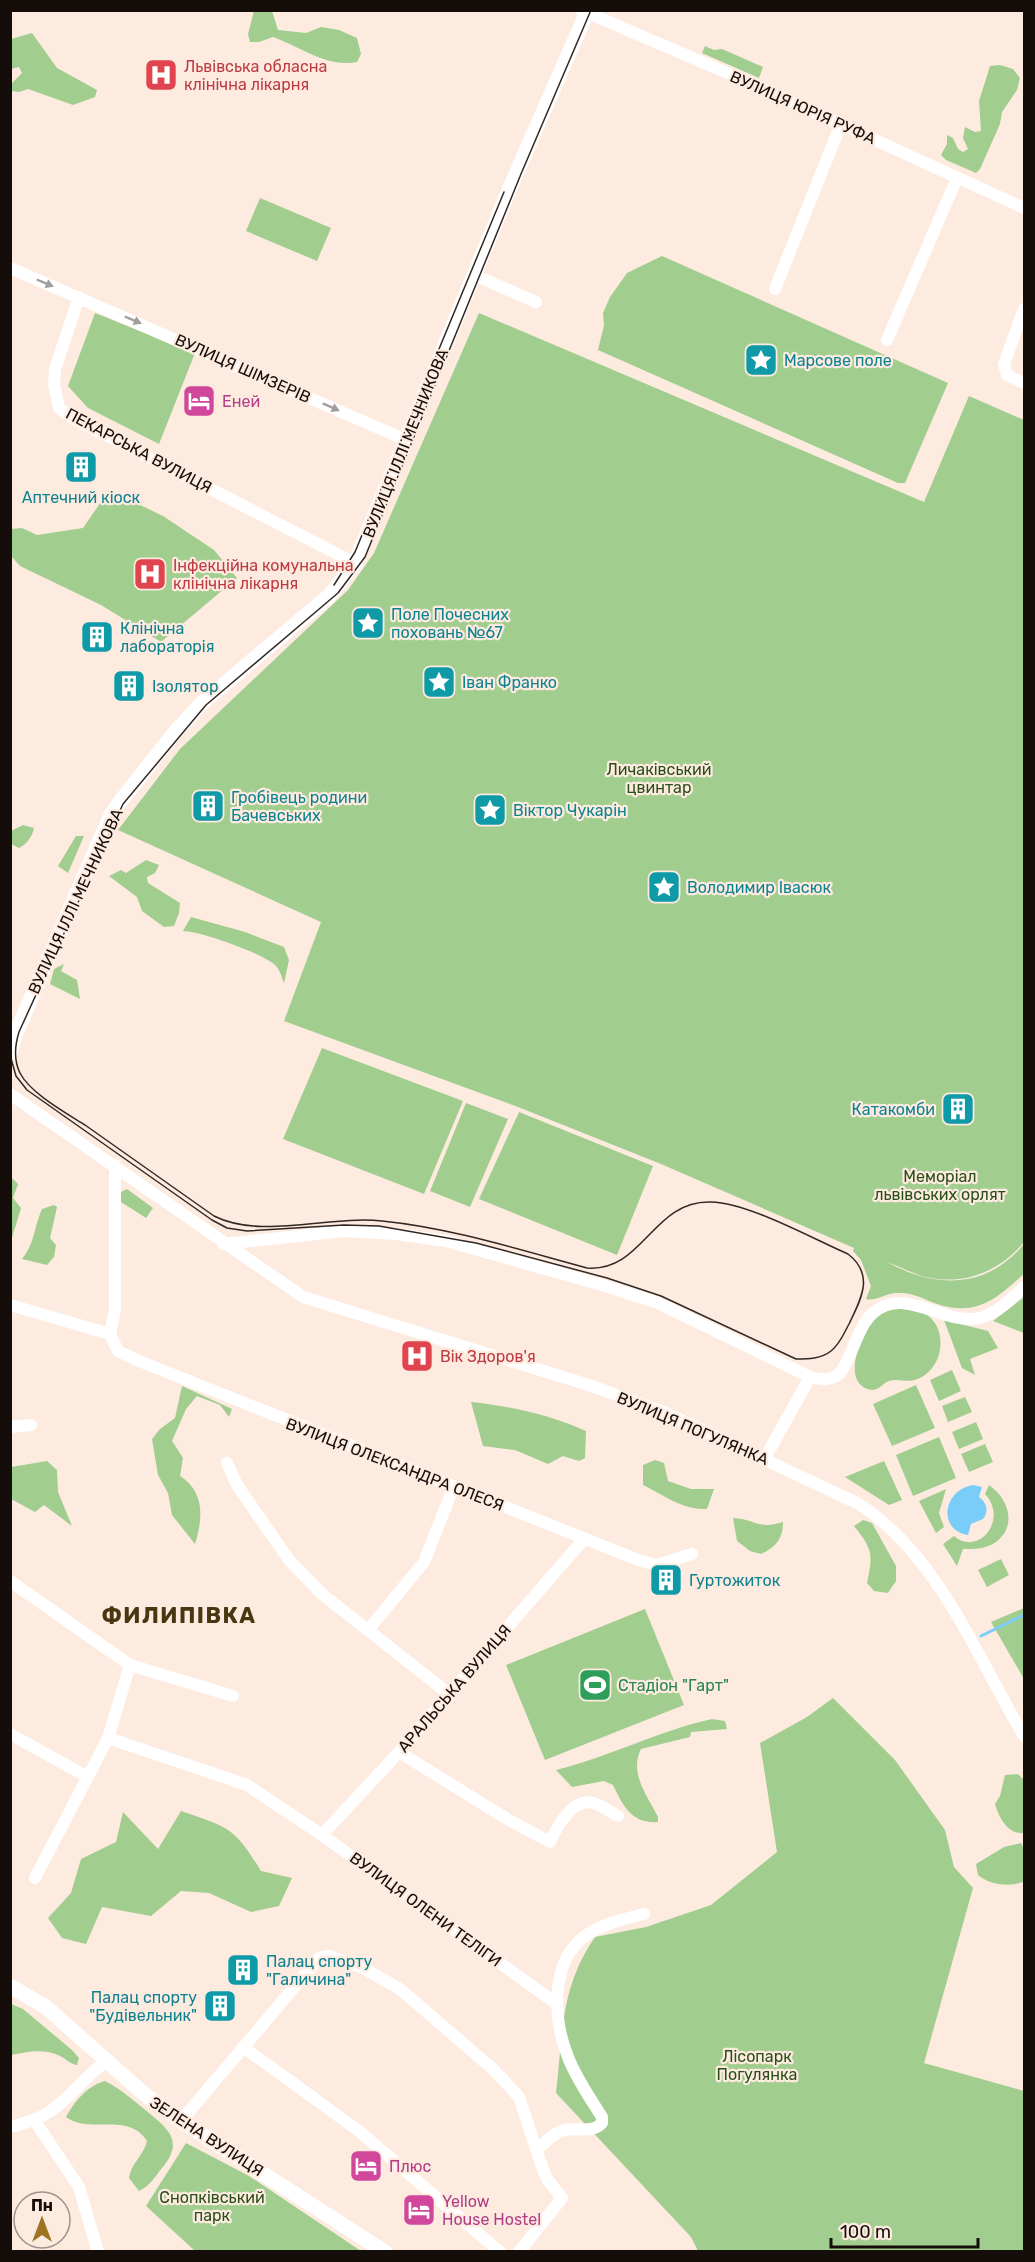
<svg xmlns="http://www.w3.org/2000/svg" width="1035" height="2262" font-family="Rubik,sans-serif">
<rect width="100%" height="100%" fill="#fdebe0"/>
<!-- green -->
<path fill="#a1cd8f" d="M254,11H272L278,30L306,33L321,27L339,30L357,38L361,54L357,62C327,68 301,47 273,37L259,42H250L248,34Z
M32,33L57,68L97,90L95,97L73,105L28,89L19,92L11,91V84L22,73L19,67L11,69V39Z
M705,46L714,50L722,49L763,67L759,78L702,53Z
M1000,65L1013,69L1020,78L1017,90L1002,112L1000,124L980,169L976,173L946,160L941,155L947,144V135L953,138L958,149L963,152L968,149L963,138L965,127L975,132L981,131L979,101L990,66Z
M260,198L331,228L317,261L246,231Z
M662,256L948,383L905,483H898L598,350L604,325L603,313L610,297L627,273Z
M95,313L195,353L159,444L88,408L68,386Z
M479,313L924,502L969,396L1024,420V1242C999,1272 962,1287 922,1276C910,1272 898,1266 887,1262C936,1289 987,1289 1024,1244V1274C996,1299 977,1317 937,1304C924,1299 912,1292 897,1293C886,1293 875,1302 866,1299L871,1286L861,1260L853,1251L854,1248L661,1164L518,1107L284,1021L321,922L118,830L180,749L348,590L374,553Z
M109,490L163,516L214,550L237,578L161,642L101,605L20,566L11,556V529L22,528L37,535L83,528Z
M23,825L34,828C33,836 26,845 19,848L11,844V831Z
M76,836H84L68,873L58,866Z
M146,860L159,865L155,873L147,877L148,883L180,903L179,913L174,926L164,927L142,911L137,897L109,876L121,870L126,873Z
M191,917L245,932L284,947L289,960L284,983C282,978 280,970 276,966C265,954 200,931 183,931Z
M64,964L61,971L77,980L80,999L50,984L54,969Z
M322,1048L463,1101L424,1194L283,1139Z
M466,1103L508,1119L470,1207L430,1191Z
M519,1112L653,1166L617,1255L479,1199Z
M11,1177L18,1184L13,1198L21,1208L11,1241Z
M127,1189L153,1208L146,1218L121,1202V1192Z
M54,1205L57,1207L50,1238L56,1245L54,1257L47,1265L22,1259C35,1243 34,1227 42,1209Z
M1024,1297V1333L993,1321Z
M903,1306C910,1309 920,1310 926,1314C947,1328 944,1362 925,1375C910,1386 899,1377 889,1381C883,1383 880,1389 873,1390C836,1386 864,1325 881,1313C888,1309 896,1308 903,1306Z
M944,1320L988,1331L998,1348L970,1359L975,1375L962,1368Z
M952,1370L961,1391L939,1401L930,1380Z
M916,1385L935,1428L892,1446L873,1404Z
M182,1386L232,1409L229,1417L220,1405L197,1396L186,1409L172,1441L183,1458L180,1476C205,1492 203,1518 195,1544L172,1515L168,1493L158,1475L152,1439L160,1429L175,1418Z
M965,1397L972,1412L948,1422L942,1406Z
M471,1402C510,1406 550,1415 586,1431L585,1458L579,1461L563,1456L548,1464L515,1450L483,1446Z
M976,1422L983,1439L959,1449L952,1432Z
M939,1437L956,1478L913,1496L896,1455Z
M985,1444L993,1462L969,1472L961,1454Z
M655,1460L664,1463L668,1481L691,1489H714L707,1509C683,1510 663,1495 643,1485V1465Z
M47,1461L57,1470L58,1492L72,1526L44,1505L35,1512L11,1499V1467Z
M884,1461L902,1500L889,1505L845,1477Z
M989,1485C1008,1498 1018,1525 996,1542C987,1549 974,1549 963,1549L957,1566L943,1544L954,1536C978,1557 1009,1520 985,1494Z
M946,1489L939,1513L944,1527L936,1533L919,1501Z
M733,1518C756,1519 757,1530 783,1522C783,1539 776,1547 761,1554L750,1551L737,1541Z
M863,1520L872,1523L896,1566V1581L888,1593L874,1591L867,1583C873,1555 873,1549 854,1526Z
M1001,1559L1009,1575L987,1587L978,1570Z
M1024,1608V1679L991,1622Z
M645,1609L684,1705L545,1760L506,1665Z
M833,1698L895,1760L945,1830L954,1867L973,1888L924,2063L1024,2091V2251H698L691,2237L556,2093C563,2034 560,1988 595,1937L646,1927L711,1905L777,1852L760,1743L807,1717Z
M712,1719L725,1721L727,1729L691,1732L690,1737L641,1749C629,1773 647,1795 658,1817V1822C632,1824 623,1806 613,1785L604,1781L572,1787L556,1770C609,1757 658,1731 712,1719Z
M1018,1774L1024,1780V1833C1008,1835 999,1818 995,1804L1000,1796L1005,1775Z
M181,1811C230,1828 234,1827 261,1871L292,1878L279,1906L251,1912L209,1893L181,1891L151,1916L102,1907L86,1944L62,1938L48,1918L71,1893L81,1859L116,1842L123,1812L158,1849Z
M1021,1843L1024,1849L1023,1882C1008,1887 990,1885 978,1875L976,1864L1004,1847Z
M11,2004L23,2009L72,2050L79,2058L77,2065C69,2064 67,2059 60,2056C44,2048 27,2052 11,2055Z
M105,2081C122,2090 129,2097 143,2108C164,2126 187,2139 162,2168C154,2178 151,2185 139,2191L129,2178C131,2163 144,2155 147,2141C128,2111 89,2135 66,2117C75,2101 87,2086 105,2081Z
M186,2143L249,2176L361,2251H195L146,2206Z"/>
<!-- water -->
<path fill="#7bcdf9" d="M973,1485L982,1487L979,1497C987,1503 989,1511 983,1519L971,1524L968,1535C937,1530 943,1490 973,1485Z"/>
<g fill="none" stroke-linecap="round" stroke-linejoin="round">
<!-- stream -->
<path stroke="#7bcdf9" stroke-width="3" d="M981,1636L1024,1615"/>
<!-- minor -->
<path stroke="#fff" stroke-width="12" d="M581,10L737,77L1024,208
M10,268L406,440
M474,275L536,302
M775,289L841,124
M79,297L55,369L54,384L59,408L72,418L355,563
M1024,309L1004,364L1007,375L1024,383
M887,340L957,178
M10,1094L303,1297L592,1386L666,1413L859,1504C939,1556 976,1656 1024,1736
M223,1244L345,1231L396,1234L446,1241L602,1285L658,1303L810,1377C821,1380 831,1381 840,1373C853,1356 857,1327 873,1313C906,1285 944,1326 979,1318C997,1314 1012,1298 1024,1287
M10,1305L110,1334L115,1310V1165
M110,1334L118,1351L139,1361L641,1561L657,1565L692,1554
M10,1427L31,1425
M765,1458L810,1377
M227,1463L237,1485L289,1560L322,1594L449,1694
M10,1581L130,1665L233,1696
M369,1629L424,1562L454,1486
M10,1734L86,1776
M108,1738L247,1785L322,1835L557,2004
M399,1752L507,1819L550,1842C557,1827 573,1797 593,1803C601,1805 611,1812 618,1816
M322,1835L399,1752L584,1539
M35,1878L108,1738L130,1665
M243,2047L359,2131L500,2252
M35,2121L79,2187L98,2252
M181,2121L319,1958L329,1956L361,1967L400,1989L494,2070L519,2097L541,2164L547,2179L562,2198L519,2252
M10,2127C62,2116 68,2091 106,2061
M537,2150C545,2142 553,2133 565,2130C577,2127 592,2134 602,2123V2117C590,2098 576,2078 568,2057C553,2020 549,1959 588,1934C605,1923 625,1919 644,1914"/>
<!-- major -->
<path stroke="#fff" stroke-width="15" d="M10,1052L16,1033L111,815L120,802L176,731L202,703L330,595L355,563L509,190L588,10
M10,1986L46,2007L143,2093L181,2121L385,2252"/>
<!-- tram -->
<path stroke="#312823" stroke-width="1.5" d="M334,585L355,552L504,192
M10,1055L16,1076L27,1090L212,1220L227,1228L247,1231L344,1225L379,1226L476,1243L607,1278L661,1296L796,1359C808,1359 821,1359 831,1351C840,1344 844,1333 849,1324C861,1299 875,1275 848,1254C811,1238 749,1203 711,1202C652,1200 644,1272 587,1268C520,1250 452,1228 382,1221C329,1215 262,1240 214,1216C171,1186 128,1155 85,1125C66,1113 30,1093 20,1073C14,1061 15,1045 19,1032L123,804L206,705L338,593L365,557L521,174L591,10"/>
</g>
<!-- one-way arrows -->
<defs><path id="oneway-solid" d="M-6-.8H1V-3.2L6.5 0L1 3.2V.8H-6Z" transform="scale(1.5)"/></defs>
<g fill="#a19e9d">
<use href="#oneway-solid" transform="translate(45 283) rotate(23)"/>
<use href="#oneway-solid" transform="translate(133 320) rotate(23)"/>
<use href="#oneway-solid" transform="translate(331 407) rotate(24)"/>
</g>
<!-- icons -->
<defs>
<symbol id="hospital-square" viewBox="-11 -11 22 22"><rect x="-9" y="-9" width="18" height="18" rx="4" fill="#e0444e" stroke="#fdebe0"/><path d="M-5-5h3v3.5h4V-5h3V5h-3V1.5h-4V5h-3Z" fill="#fff"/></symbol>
<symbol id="sight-square" viewBox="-11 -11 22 22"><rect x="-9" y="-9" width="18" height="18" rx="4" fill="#0f9aa8" stroke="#fdebe0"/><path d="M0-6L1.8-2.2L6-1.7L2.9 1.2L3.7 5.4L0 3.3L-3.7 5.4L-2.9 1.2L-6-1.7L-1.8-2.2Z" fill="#fff"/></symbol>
<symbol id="hotel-square" viewBox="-11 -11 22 22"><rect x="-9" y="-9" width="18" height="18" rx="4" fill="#d1479c" stroke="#fdebe0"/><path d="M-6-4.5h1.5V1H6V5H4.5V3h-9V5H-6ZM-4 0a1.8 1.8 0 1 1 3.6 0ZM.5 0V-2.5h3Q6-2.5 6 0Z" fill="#fff"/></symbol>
<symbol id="building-square" viewBox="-11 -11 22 22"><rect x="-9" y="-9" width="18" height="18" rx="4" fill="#0f9aa8" stroke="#fdebe0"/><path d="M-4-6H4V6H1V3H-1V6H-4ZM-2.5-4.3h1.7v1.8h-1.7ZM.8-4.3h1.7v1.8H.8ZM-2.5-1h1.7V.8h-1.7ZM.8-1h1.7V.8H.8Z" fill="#fff"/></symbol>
<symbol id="stadium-square" viewBox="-11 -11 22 22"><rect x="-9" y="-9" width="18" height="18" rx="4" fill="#2e9e5b" stroke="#fdebe0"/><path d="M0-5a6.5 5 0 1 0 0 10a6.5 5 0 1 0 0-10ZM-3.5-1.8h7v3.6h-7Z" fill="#fff"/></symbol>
</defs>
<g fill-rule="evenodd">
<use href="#hospital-square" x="142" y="56" width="38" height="38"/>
<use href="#sight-square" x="742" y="341" width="38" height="38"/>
<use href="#hotel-square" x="180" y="382" width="38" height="38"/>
<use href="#building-square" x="62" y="448" width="38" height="38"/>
<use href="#hospital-square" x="131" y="555" width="38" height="38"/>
<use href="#sight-square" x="349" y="604" width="38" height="38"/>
<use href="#building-square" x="78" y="618" width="38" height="38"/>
<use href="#sight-square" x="420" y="663" width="38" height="38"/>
<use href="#building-square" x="110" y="667" width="38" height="38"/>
<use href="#building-square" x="189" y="787" width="38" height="38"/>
<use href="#sight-square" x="471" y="791" width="38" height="38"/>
<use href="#sight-square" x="645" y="868" width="38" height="38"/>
<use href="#building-square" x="939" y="1090" width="38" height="38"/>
<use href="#hospital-square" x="398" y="1337" width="38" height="38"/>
<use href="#building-square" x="647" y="1561" width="38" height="38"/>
<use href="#stadium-square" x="576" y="1666" width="38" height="38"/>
<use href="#building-square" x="224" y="1951" width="38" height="38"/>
<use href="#building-square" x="201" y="1987" width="38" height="38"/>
<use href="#hotel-square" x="347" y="2147" width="38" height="38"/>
<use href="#hotel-square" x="400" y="2191" width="38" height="38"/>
</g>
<g text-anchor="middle" stroke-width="4.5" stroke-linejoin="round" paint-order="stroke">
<!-- health labels -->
<g font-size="16" fill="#be3a42" stroke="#fdebe0" text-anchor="start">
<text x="184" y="72">Львівська обласна<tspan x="184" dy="18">клінічна лікарня</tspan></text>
<text x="173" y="571">Інфекційна комунальна<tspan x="173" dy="18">клінічна лікарня</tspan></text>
<text x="440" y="1362">Вік Здоров'я</text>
</g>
<!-- street labels -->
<g font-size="16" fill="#150d09" stroke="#fdebe0">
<text transform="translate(803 107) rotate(24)" y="6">ВУЛИЦЯ ЮРІЯ РУФА</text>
<text transform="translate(243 368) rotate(24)" y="6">ВУЛИЦЯ ШІМЗЕРІВ</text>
<text transform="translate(405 443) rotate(-68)" y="6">ВУЛИЦЯ ІЛЛІ МЕЧНИКОВА</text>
<text transform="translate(139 450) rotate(28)" y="6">ПЕКАРСЬКА ВУЛИЦЯ</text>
<text transform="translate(75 901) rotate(-65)" y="6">ВУЛИЦЯ ІЛЛІ МЕЧНИКОВА</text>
<text transform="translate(693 1428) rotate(23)" y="6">ВУЛИЦЯ ПОГУЛЯНКА</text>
<text transform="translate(395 1464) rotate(21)" y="6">ВУЛИЦЯ ОЛЕКСАНДРА ОЛЕСЯ</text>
<text transform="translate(454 1688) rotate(-49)" y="6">АРАЛЬСЬКА ВУЛИЦЯ</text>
<text transform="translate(426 1909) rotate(36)" y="6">ВУЛИЦЯ ОЛЕНИ ТЕЛІГИ</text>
<text transform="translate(207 2136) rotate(33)" y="6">ЗЕЛЕНА ВУЛИЦЯ</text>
</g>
<!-- culture labels -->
<g font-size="16" fill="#0d838f" stroke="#fdebe0" text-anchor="start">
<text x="784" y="366">Марсове поле</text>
<text x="81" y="503" text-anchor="middle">Аптечний кіоск</text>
<text x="391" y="620">Поле Почесних<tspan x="391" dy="18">поховань №67</tspan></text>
<text x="120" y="634">Клінічна<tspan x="120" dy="18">лабораторія</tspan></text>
<text x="462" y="688">Іван Франко</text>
<text x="152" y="692">Ізолятор</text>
<text x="231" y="803">Гробівець родини<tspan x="231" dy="18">Бачевських</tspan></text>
<text x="513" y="816">Віктор Чукарін</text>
<text x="687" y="893">Володимир Івасюк</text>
<text x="935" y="1115" text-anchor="end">Катакомби</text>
<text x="689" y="1586">Гуртожиток</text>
<text x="266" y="1967">Палац спорту<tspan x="266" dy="18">"Галичина"</tspan></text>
<text x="197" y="2003" text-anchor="end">Палац спорту<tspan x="197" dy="18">"Будівельник"</tspan></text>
</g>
<!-- hotel labels -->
<g font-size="16" fill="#b23c85" stroke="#fdebe0" text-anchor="start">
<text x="222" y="407">Еней</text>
<text x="389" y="2172">Плюс</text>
<text x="442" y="2207">Yellow<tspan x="442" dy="18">House Hostel</tspan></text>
</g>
<!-- park labels -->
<g font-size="16" fill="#294f18" stroke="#fdebe0">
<text x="659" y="775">Личаківський<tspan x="659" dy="18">цвинтар</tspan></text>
<text x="940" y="1182">Меморіал<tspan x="940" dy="18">львівських орлят</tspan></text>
<text x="757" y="2062">Лісопарк<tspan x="757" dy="18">Погулянка</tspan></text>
<text x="212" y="2203">Снопківський<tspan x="212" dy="18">парк</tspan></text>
</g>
<!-- leisure labels -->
<g font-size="16" fill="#27864d" stroke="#fdebe0" text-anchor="start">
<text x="618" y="1691">Стадіон "Гарт"</text>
</g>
<!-- district labels -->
<g font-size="22" font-weight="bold" letter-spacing="1.5" fill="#4a3610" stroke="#fdebe0">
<text x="179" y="1623">ФИЛИПІВКА</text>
</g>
</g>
<!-- border -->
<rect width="1035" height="2262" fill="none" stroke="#150d09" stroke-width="24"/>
<!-- north arrow -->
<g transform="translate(42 2220)"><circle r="28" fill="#fdebe0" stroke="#a0928a" stroke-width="1.5"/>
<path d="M0-4.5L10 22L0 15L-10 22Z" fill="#9d7522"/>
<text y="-9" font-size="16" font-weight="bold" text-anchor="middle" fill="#150d09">Пн</text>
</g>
<!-- scale -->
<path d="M831 2238v9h147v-9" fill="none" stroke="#150d09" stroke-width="3"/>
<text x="840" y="2238" font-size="18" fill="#150d09" stroke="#fdebe0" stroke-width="4.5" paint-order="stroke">100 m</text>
</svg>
